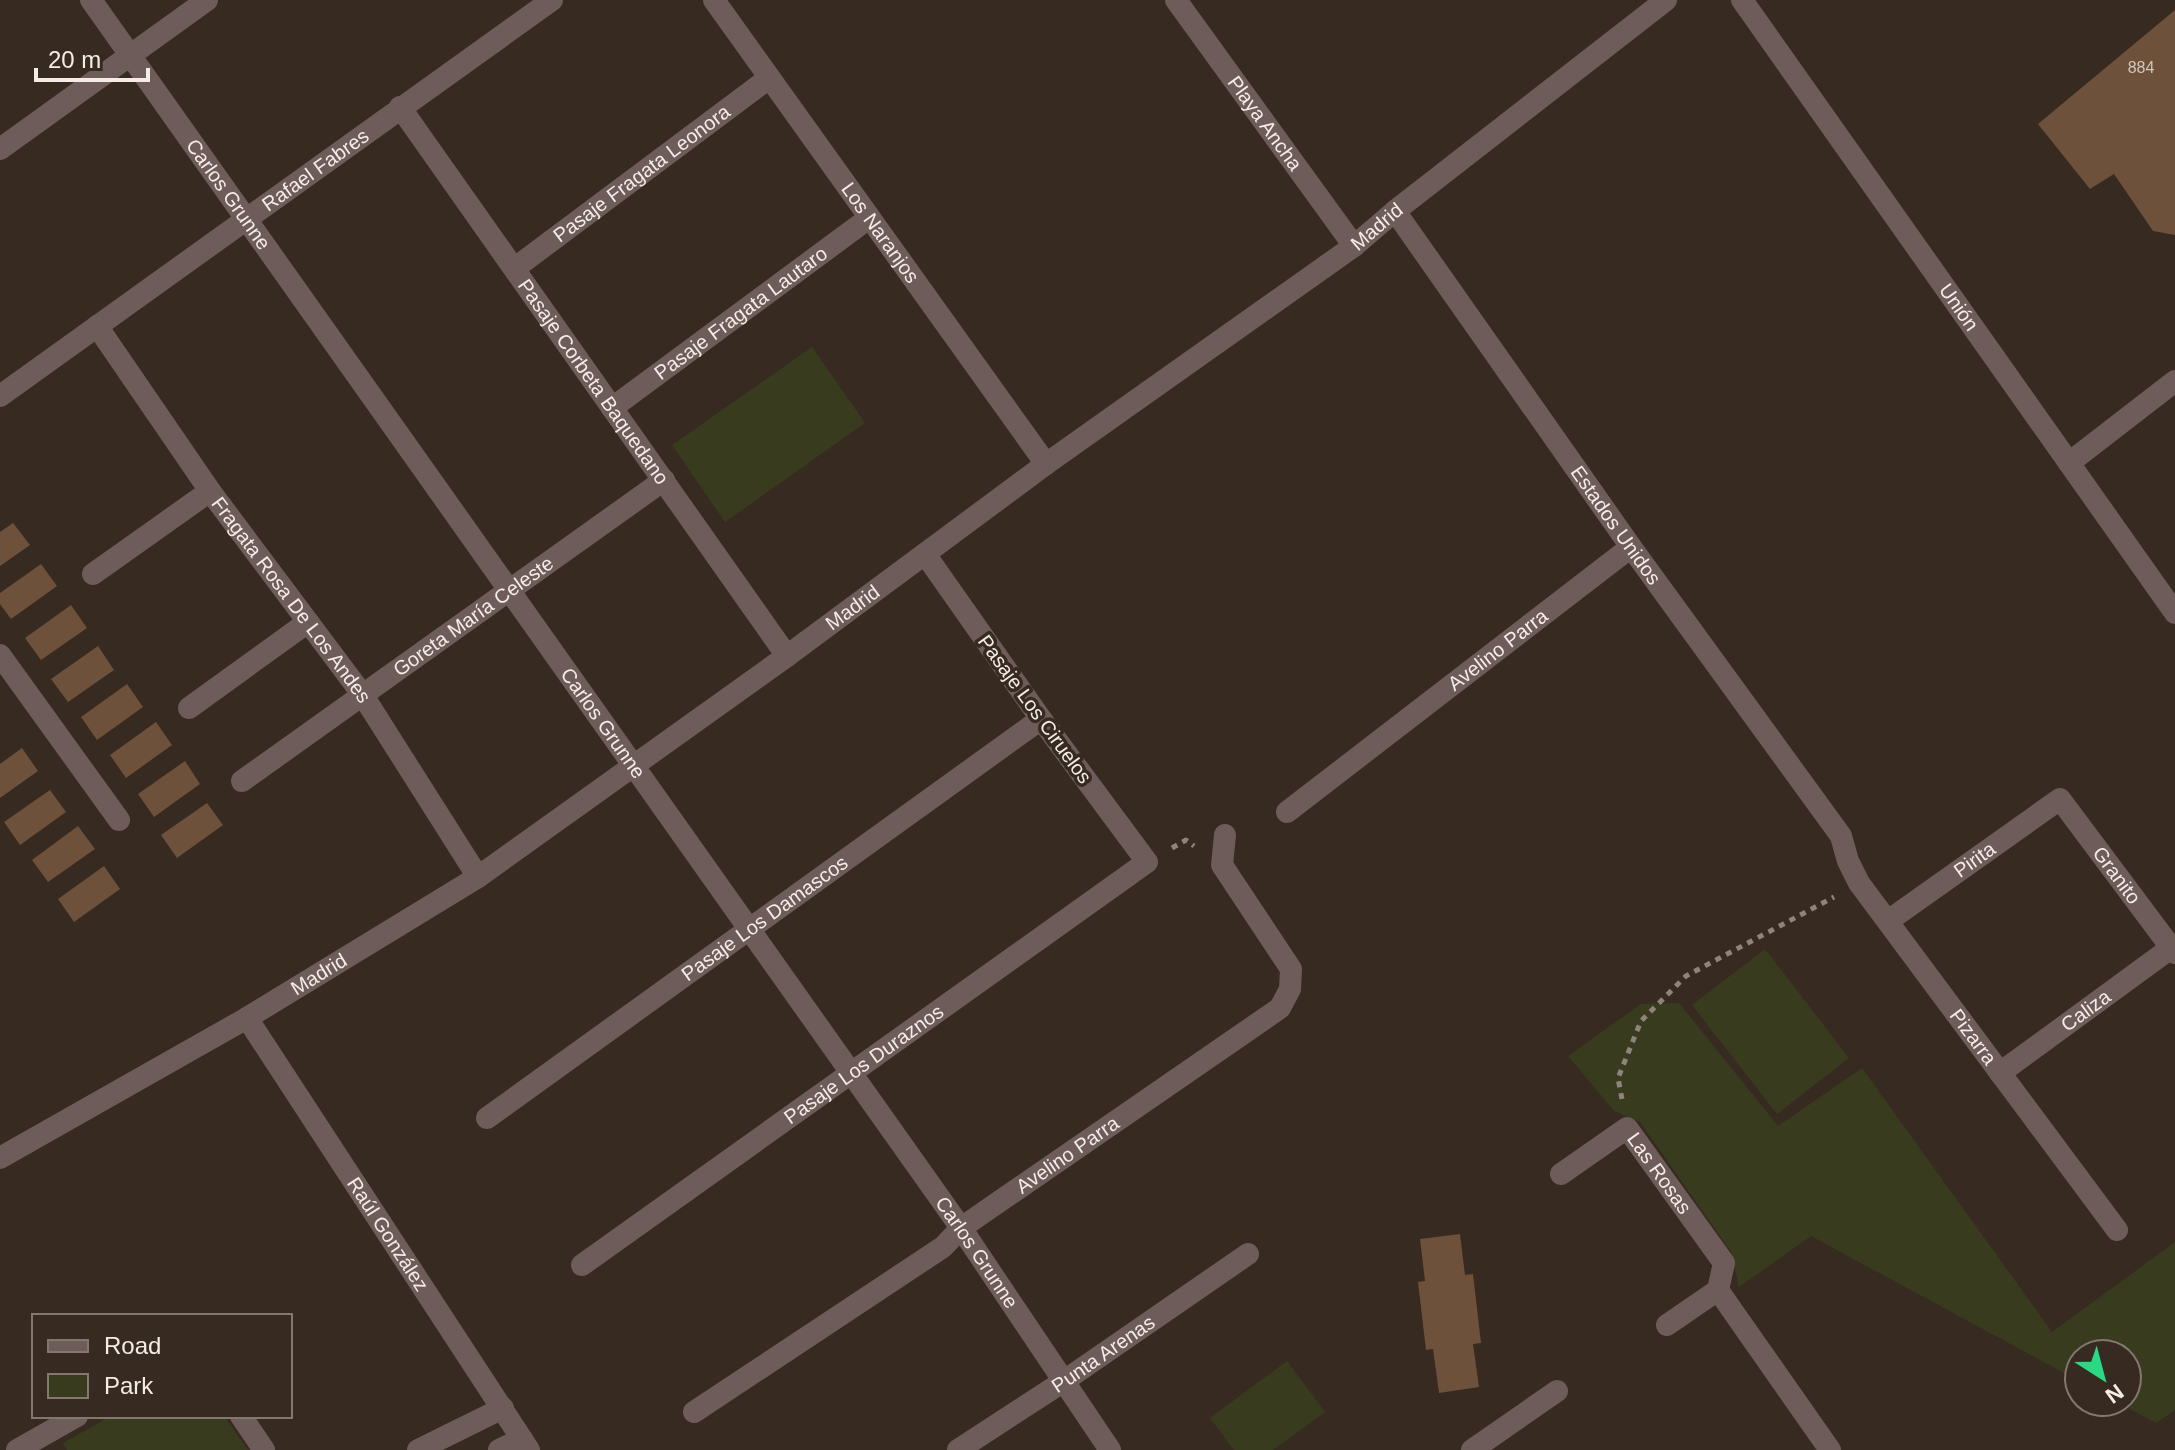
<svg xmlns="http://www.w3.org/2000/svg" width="2175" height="1450" font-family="Helvetica,sans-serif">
<rect width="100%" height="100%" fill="#372a20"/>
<!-- green -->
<path fill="#393b1f" d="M812,347L865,423L725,522L672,445Z
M1765,949L1849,1058L1777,1114L1692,1005Z
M1679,1003L1778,1126L1862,1068L2052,1332L2175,1242V1410L2156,1423L2117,1402H2127V1354H2079V1381L1811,1236L1739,1287L1731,1252L1640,1122L1614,1111L1568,1056L1641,1004Z
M1287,1361L1325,1412L1273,1450H1234L1210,1418Z
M111,1416H224L248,1450H67L63,1443Z"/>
<!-- building -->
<path fill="#6d513b" d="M2175,10V235L2153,231L2114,174L2090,189L2038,124Z
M13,523L30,545L0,566V532Z
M41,564L57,586L11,619L0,604V593Z
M71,605L87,628L41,660L25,638Z
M98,646L114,670L68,702L51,679Z
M127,684L143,707L97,740L81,717Z
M156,722L172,745L126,778L110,755Z
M22,748L38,771L0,798V764Z
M185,761L200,784L154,817L138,794Z
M50,790L66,812L20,845L4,822Z
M207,803L223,825L177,858L161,835Z
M78,826L95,849L48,882L32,860Z
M104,866L120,889L74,922L58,899Z
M1460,1234L1465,1275L1473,1274L1481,1343L1473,1344L1479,1387L1439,1393L1433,1349L1426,1350L1418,1282L1425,1281L1420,1239Z"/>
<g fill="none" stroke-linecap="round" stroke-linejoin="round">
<!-- path -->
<path stroke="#8f847c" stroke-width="5" stroke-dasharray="6 6" stroke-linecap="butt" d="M1172,848L1186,840L1194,846
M1622,1099L1618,1078L1641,1021L1686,976L1834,897"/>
<!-- minor -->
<g stroke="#6e5c5b" stroke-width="22">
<path id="s1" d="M91,0L961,1228L1110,1450"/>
<path id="s2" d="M1176,0L1354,246"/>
<path id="s3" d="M1742,0L2175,613"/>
<path id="s4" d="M400,107L787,656"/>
<path d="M0,149L207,0"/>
<path id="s5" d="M1395,211L1631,547L1841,836L1848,861L1859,883L2117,1230"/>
<path id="s6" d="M515,268L769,78"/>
<path id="s7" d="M97,326L210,491L362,694L478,877"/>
<path id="s8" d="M0,396L552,0"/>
<path id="s9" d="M612,408L869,218"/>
<path d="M2069,463L2175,381"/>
<path d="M93,574L210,491"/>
<path d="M0,655L119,820"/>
<path d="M189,708L308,622"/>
<path id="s10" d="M242,781L664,480"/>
<path id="s11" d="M1287,812L1631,547"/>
<path id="s12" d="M1888,921L2060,799L2175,953"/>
<path id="s13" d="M247,1018L529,1450"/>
<path id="s14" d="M2000,1073L2171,948"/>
<path id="s15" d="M487,1118L1041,719"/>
<path id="s16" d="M1561,1174L1627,1128L1724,1263L1718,1290L1667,1325"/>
<path id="s17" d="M582,1265L1147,862L1041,719L925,554"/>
<path d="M1718,1290L1830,1450"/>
<path id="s18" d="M694,1412L943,1247L961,1228L1280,1008L1290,989L1291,969L1222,865L1225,835"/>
<path d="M241,1416L264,1450"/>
<path d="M17,1450L77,1416"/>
<path d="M418,1450L503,1408"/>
<path d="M499,1450L522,1439"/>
<path id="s19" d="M958,1450L1064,1381L1248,1254"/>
<path d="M1472,1450L1557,1391"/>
</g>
<!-- tertiary -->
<g stroke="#6e5c5b" stroke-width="22">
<path id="s20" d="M714,0L1046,464"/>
<path id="s21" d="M0,1158L247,1018L478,877L787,656L1046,464L1354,246L1395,211L1666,0"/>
</g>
</g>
<g text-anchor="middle" stroke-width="7" stroke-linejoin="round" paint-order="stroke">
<!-- number labels -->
<g font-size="16" fill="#d2c5ba">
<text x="2141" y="73">884</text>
</g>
<!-- street labels -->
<g font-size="20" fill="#f4ece5" stroke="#372a20">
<text dy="7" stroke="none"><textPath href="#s2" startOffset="152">Playa Ancha</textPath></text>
<text dy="7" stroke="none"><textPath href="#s8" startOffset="388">Rafael Fabres</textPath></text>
<text dy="7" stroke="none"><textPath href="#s6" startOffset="158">Pasaje Fragata Leonora</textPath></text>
<text dy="7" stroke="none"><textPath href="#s1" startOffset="238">Carlos Grunne</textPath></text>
<text dy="7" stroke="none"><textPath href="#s21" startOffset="1664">Madrid</textPath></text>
<text dy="7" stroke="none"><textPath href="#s20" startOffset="286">Los Naranjos</textPath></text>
<text dy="7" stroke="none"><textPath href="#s3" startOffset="376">Unión</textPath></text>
<text dy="7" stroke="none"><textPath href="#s9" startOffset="160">Pasaje Fragata Lautaro</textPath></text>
<text dy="7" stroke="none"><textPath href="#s4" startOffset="336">Pasaje Corbeta Baquedano</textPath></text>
<text dy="7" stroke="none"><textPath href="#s5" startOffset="384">Estados Unidos</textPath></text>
<text dy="7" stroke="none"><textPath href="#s7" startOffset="336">Fragata Rosa De Los Andes</textPath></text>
<text dy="7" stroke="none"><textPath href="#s21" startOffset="1016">Madrid</textPath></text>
<text dy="7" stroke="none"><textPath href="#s10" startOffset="284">Goreta María Celeste</textPath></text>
<text dy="7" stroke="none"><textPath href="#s11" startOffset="266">Avelino Parra</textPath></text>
<text transform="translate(1035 709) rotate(54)" y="7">Pasaje Los Ciruelos</text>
<text dy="7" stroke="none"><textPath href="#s1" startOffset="886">Carlos Grunne</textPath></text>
<text dy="7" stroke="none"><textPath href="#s12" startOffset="106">Pirita</textPath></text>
<text dy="7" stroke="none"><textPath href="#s12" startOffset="306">Granito</textPath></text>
<text dy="7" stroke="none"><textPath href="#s15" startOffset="342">Pasaje Los Damascos</textPath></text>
<text dy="7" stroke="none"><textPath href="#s21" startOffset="368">Madrid</textPath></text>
<text dy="7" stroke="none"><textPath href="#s14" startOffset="106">Caliza</textPath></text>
<text dy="7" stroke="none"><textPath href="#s5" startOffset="1010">Pizarra</textPath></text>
<text dy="7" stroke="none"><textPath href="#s17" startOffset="346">Pasaje Los Duraznos</textPath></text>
<text dy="7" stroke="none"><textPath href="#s18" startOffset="454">Avelino Parra</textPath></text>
<text dy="7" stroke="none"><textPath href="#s16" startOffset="136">Las Rosas</textPath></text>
<text dy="7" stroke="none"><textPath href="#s13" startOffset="258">Raúl González</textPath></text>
<text dy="7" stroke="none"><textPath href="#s1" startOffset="1534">Carlos Grunne</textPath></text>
<text dy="7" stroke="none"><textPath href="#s19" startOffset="174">Punta Arenas</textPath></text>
</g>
</g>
<!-- legend -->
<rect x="32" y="1314" width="260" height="104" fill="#372a20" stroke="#83786f" stroke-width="2"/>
<rect x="48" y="1340" width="40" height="12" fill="#6e5c5b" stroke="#83786f" stroke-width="2"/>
<text x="104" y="1354" font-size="24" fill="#f4ece5">Road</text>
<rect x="48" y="1374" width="40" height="24" fill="#393b1f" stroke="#83786f" stroke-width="2"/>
<text x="104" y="1394" font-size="24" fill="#f4ece5">Park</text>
<!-- north arrow -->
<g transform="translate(2103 1378) rotate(144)"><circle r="38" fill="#372a20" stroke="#83786f" stroke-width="2"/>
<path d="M0-6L14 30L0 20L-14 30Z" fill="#2bd884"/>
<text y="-12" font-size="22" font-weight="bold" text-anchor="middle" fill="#f4ece5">N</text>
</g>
<!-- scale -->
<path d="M36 68v12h112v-12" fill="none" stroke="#f4ece5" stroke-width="4"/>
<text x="48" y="68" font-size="24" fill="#f4ece5" stroke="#372a20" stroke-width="6" paint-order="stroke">20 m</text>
</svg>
